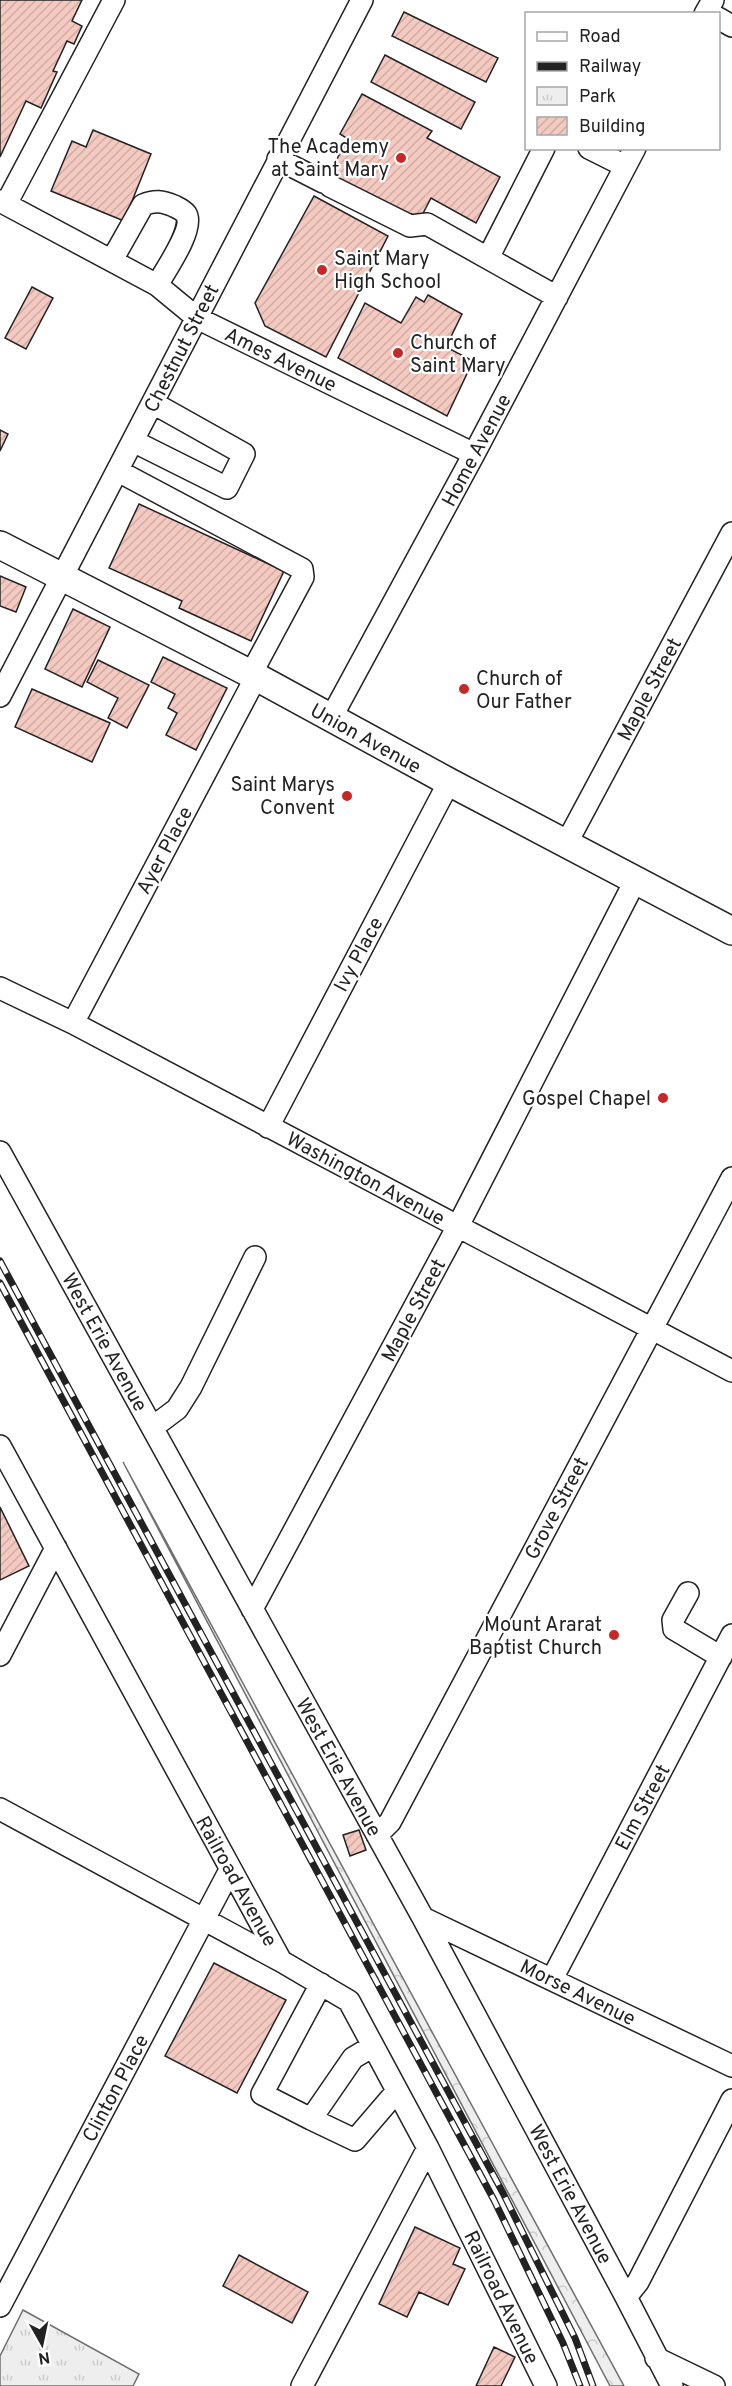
<svg xmlns="http://www.w3.org/2000/svg" width="732" height="2386" font-family="Overpass,sans-serif">
<defs>
<pattern id="forest-crowns" width="20" height="18" patternUnits="userSpaceOnUse" patternTransform="scale(1.5)"><rect width="20" height="18" fill="#eee"/><path d="M2 6a3 3 0 1 1 6 0M12 15a3 3 0 1 1 6 0" fill="none" stroke="#ccc"/></pattern>
<pattern id="park-tufts" width="24" height="20" patternUnits="userSpaceOnUse" patternTransform="scale(1.5)"><rect width="24" height="20" fill="#eee"/><path d="M3 7l-1-3M5 7V3M7 7l1-3M15 17l-1-3M17 17v-4M19 17l1-3" fill="none" stroke="#ccc"/></pattern>
<pattern id="building-hatch" width="6" height="6" patternUnits="userSpaceOnUse" patternTransform="scale(1.5)"><rect width="6" height="6" fill="#f3c9c0"/><path d="M-1 1l2-2M0 6l6-6M5 7l2-2" fill="none" stroke="#d0aca5"/></pattern>
</defs>
<rect width="100%" height="100%" fill="#fff"/>
<!-- forest -->
<path fill="url(#forest-crowns)" stroke="#6f6f6f" stroke-width="1.5" d="M123,1462L624,2386H610Z"/>
<!-- park -->
<path fill="url(#park-tufts)" stroke="#6f6f6f" stroke-width="1.5" d="M23,2310L139,2374L133,2386H0V2356Z"/>
<!-- building -->
<path fill="url(#building-hatch)" stroke="#222" stroke-width="1.5" d="M0,0H82L72,21L82,26L74,44L67,41L53,71L57,72L41,108L26,101L0,157Z
M404,12L498,58L486,82L392,36Z
M385,55L475,102L461,129L371,82Z
M362,94L432,131L427,138L500,177L476,223L431,198L417,225L327,177L348,139L340,134Z
M93,130L151,154L124,221L51,191L72,141L86,147Z
M314,196L388,236L326,357L265,326L255,303Z
M32,287L53,298L26,349L5,338Z
M428,295L462,314L446,347L473,361L447,416L338,358L365,303L401,323L416,297L424,302Z
M0,430L8,434L0,451Z
M139,504L284,571L251,641L179,608L182,601L109,568Z
M0,576L26,587L16,612L0,606Z
M73,609L110,627L82,687L45,669Z
M163,657L227,688L196,750L166,735L177,713L168,708L175,694L151,682Z
M98,660L149,685L127,728L108,718L118,698L87,682Z
M32,689L110,723L92,762L15,727Z
M0,1507L29,1566L0,1580Z
M359,1830L366,1850L350,1856L343,1835Z
M214,1963L286,2000L237,2093L165,2056Z
M415,2227L460,2248L453,2264L465,2269L448,2305L419,2292L407,2317L379,2304Z
M239,2255L308,2292L292,2323L223,2286Z
M494,2347L515,2357L501,2386H476Z"/>
<g fill="none" stroke-linecap="round" stroke-linejoin="round">
<defs>
<path id="minor" d="M705,14L713,0
M718,18L732,26
M589,148L625,166
M278,159L323,182
M330,186L410,226L427,224L557,297
M0,201L157,285L197,318L474,454
M6,204L114,0
M488,258L544,148
M112,260L143,205C155,200 162,201 174,206C178,208 183,210 186,214C195,228 165,271 157,285
M133,441L227,488L244,454L153,403
M118,471L302,569L303,577L251,674
M0,696L362,0
M331,718L474,454L635,148
M566,844L732,533
M0,988L73,1023L732,1371
M73,1023L256,677
M268,1127L449,782
M0,1152L423,1918L626,2297L672,2386
M153,1427L177,1409L191,1387L255,1257
M0,1446L281,1961L349,2001L428,2148L546,2386
M688,1593L673,1620L674,1629L721,1657
M252,1609L458,1226L635,881
M0,1655L56,1548
M0,1809L279,1960
M377,1835L390,1822L732,1178
M423,1918L732,2066
M552,1979L732,1635
M321,1984L262,2094L311,2119L353,2058L373,2046
M311,2119L355,2140L397,2091
M626,2297L638,2282L732,2100
M0,2306L230,1870
M656,2358L714,2386
M302,2386L428,2148"/>
<path id="major" d="M0,545L251,674L449,782L732,931"/>
</defs>
<!-- minor casing -->
<use href="#minor" stroke="#222" stroke-width="24"/>
<!-- major casing -->
<use href="#major" stroke="#222" stroke-width="30"/>
<!-- minor -->
<use href="#minor" stroke="#fff" stroke-width="21"/>
<!-- major -->
<use href="#major" stroke="#fff" stroke-width="27"/>
<defs>
<path id="rail" d="M0,1261L503,2193L575,2338L593,2386
M0,1283L494,2200L563,2343L580,2386"/>
</defs>
<!-- rail casing -->
<use href="#rail" stroke="#222" stroke-width="7"/>
<!-- rail -->
<use href="#rail" stroke="#fff" stroke-width="4.5" stroke-dasharray="14" stroke-linecap="butt"/>
</g>
<!-- markers -->
<g fill="#c62828" stroke="#fff" stroke-width="2">
<circle cx="401" cy="158" r="6"/>
<circle cx="322" cy="270" r="6"/>
<circle cx="398" cy="353" r="6"/>
<circle cx="464" cy="689" r="6"/>
<circle cx="347" cy="796" r="6"/>
<circle cx="663" cy="1098" r="6"/>
<circle cx="614" cy="1635" r="6"/>
</g>
<g text-anchor="middle" stroke-width="4.5" stroke-linejoin="round" paint-order="stroke">
<!-- poi labels -->
<g font-size="20" fill="#222" stroke="#fff" text-anchor="end">
<text x="389" y="153">The Academy<tspan x="389" dy="23">at Saint Mary</tspan></text>
<text x="334" y="265" text-anchor="start">Saint Mary<tspan x="334" dy="23">High School</tspan></text>
<text x="410" y="349" text-anchor="start">Church of<tspan x="410" dy="23">Saint Mary</tspan></text>
<text x="476" y="685" text-anchor="start">Church of<tspan x="476" dy="23">Our Father</tspan></text>
<text x="335" y="791">Saint Marys<tspan x="335" dy="23">Convent</tspan></text>
<text x="651" y="1105">Gospel Chapel</text>
<text x="602" y="1631">Mount Ararat<tspan x="602" dy="23">Baptist Church</tspan></text>
</g>
<!-- street labels -->
<g font-size="20" fill="#222" stroke="#fff">
<text transform="translate(181 348) rotate(-63)" y="7">Chestnut Street</text>
<text transform="translate(281 359) rotate(26)" y="7">Ames Avenue</text>
<text transform="translate(476 450) rotate(-62)" y="7">Home Avenue</text>
<text transform="translate(649 689) rotate(-62)" y="7">Maple Street</text>
<text transform="translate(366 738) rotate(29)" y="7">Union Avenue</text>
<text transform="translate(164 850) rotate(-62)" y="7">Ayer Place</text>
<text transform="translate(358 954) rotate(-62)" y="7">Ivy Place</text>
<text transform="translate(366 1178) rotate(28)" y="7">Washington Avenue</text>
<text transform="translate(413 1310) rotate(-62)" y="7">Maple Street</text>
<text transform="translate(105 1342) rotate(61)" y="7">West Erie Avenue</text>
<text transform="translate(556 1508) rotate(-62)" y="7">Grove Street</text>
<text transform="translate(339 1767) rotate(61)" y="7">West Erie Avenue</text>
<text transform="translate(642 1807) rotate(-62)" y="7">Elm Street</text>
<text transform="translate(237 1881) rotate(61)" y="7">Railroad Avenue</text>
<text transform="translate(578 1992) rotate(26)" y="7">Morse Avenue</text>
<text transform="translate(115 2088) rotate(-62)" y="7">Clinton Place</text>
<text transform="translate(571 2194) rotate(62)" y="7">West Erie Avenue</text>
<text transform="translate(502 2297) rotate(64)" y="7">Railroad Avenue</text>
</g>
</g>
<!-- legend -->
<rect x="525" y="12" width="195" height="138" fill="#ffffff" stroke="#a7a7a7" stroke-width="1.5"/>
<rect x="537" y="32" width="30" height="9" fill="#ffffff" stroke="#a7a7a7" stroke-width="1.5"/>
<text x="579" y="42" font-size="18" fill="#222222">Road</text>
<rect x="537" y="62" width="30" height="9" fill="#222222" stroke="#a7a7a7" stroke-width="1.5"/>
<text x="579" y="72" font-size="18" fill="#222222">Railway</text>
<rect x="537" y="87" width="30" height="18" fill="url(#park-tufts)" stroke="#a7a7a7" stroke-width="1.5"/>
<text x="579" y="102" font-size="18" fill="#222222">Park</text>
<rect x="537" y="117" width="30" height="18" fill="url(#building-hatch)" stroke="#a7a7a7" stroke-width="1.5"/>
<text x="579" y="132" font-size="18" fill="#222222">Building</text>
<!-- north arrow -->
<g transform="translate(42 2344) rotate(171)" stroke="#ffffff" stroke-width="4.5" paint-order="stroke">
<path d="M0-4.5L10 22L0 15L-10 22Z" fill="#222222"/>
<text y="-9" font-size="16" font-weight="bold" text-anchor="middle" fill="#222222">N</text>
</g>
</svg>
